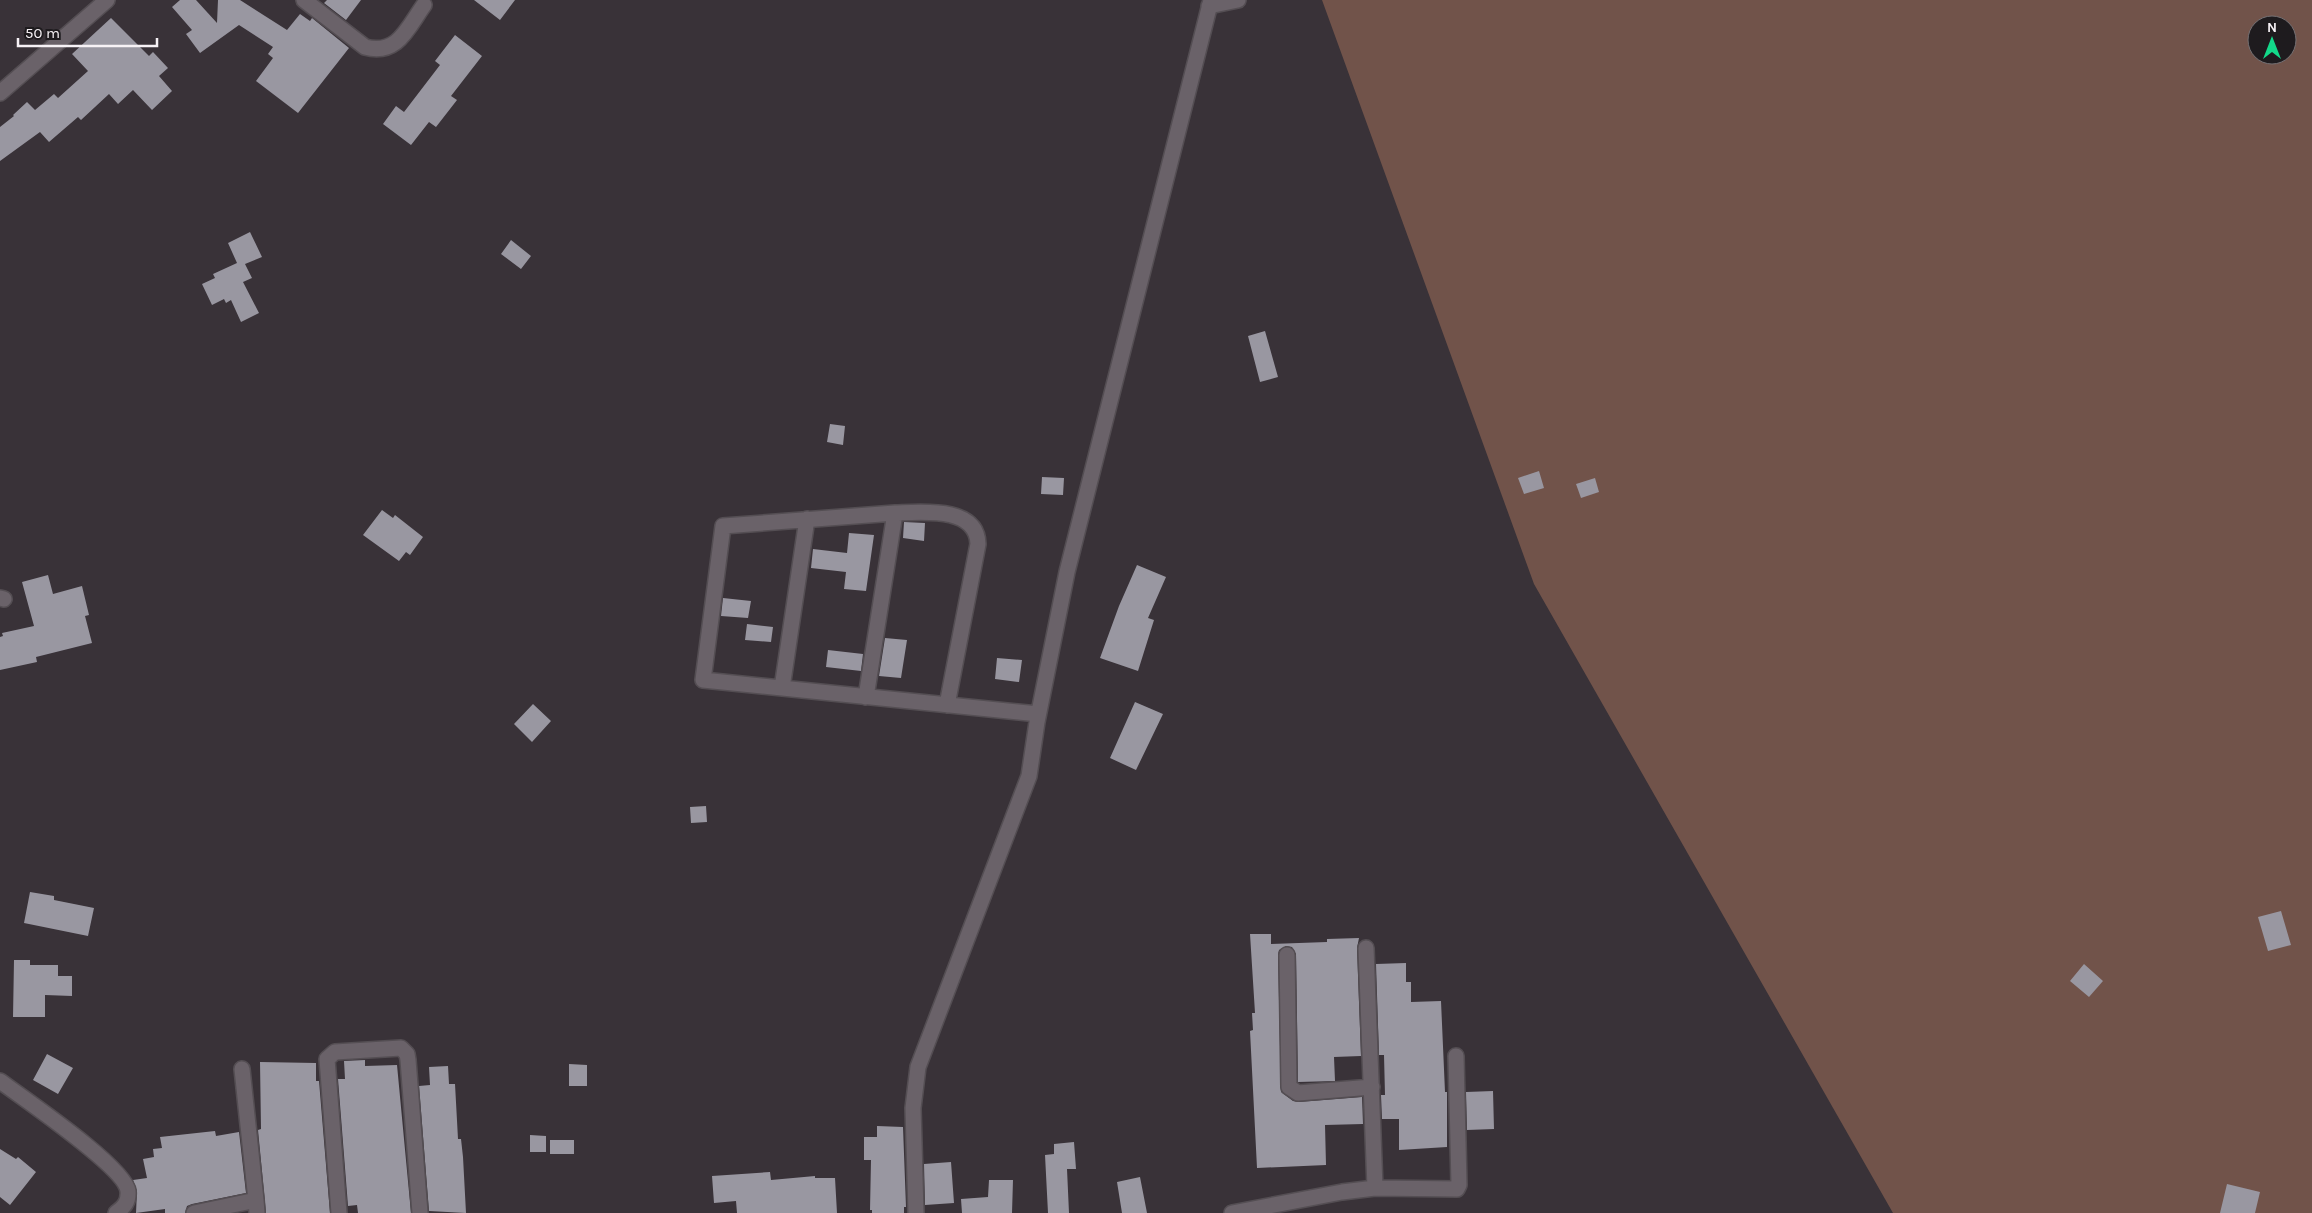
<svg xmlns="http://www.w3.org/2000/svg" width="2312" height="1213" font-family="Karla,sans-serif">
<rect width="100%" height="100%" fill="#393238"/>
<!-- green -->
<path fill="#71534a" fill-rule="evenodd" d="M1322,0H2312V1213H1893L1534,584ZM2257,25H2287V55H2257Z"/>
<!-- building -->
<path fill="#9997a1" d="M180,0H196L217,23L218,0H240L287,30L300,14L310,21L312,18L349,48L298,113L256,81L273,58L268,54L273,47L239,25L200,53L186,34L192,30L172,7Z
M327,0H361L346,20L324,3Z
M474,0H515L500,20Z
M111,18L149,56L153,52L168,68L159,76L172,91L152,110L133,90L118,104L109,94L81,120L78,117L49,142L40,132L0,161V127L14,116L13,115L27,102L35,110L54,94L58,98L88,71L72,54Z
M455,35L482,56L451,96L457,100L436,127L429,122L411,145L383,124L396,106L404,112L440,65L435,61Z
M250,232L262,257L245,264L252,278L243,282L259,313L241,322L231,300L226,303L224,299L212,305L202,284L215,278L213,274L237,263L228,243Z
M511,240L531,256L521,269L501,254Z
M1265,331L1278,377L1260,382L1248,336Z
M830,424L845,426L843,445L827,442Z
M1539,471L1544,488L1524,494L1518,478Z
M1042,477L1064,478L1063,495L1041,494Z
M1595,478L1599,492L1581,498L1576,484Z
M382,510L393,518L395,515L423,537L410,555L406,552L399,561L363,535Z
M904,522L925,523L924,541L903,538Z
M849,533L874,535L866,591L844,589L846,572L811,568L813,549L847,553Z
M1137,565L1166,577L1148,618L1154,620L1138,671L1100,658L1119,606Z
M48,575L53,594L82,586L89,615L85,616L92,643L36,657L37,662L0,670V637L3,636L2,633L34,626L22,582Z
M723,598L751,601L748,618L721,616Z
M747,624L773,627L771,642L745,640Z
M885,638L907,640L901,678L879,676Z
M828,650L863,654L861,671L826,667Z
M997,658L1022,660L1019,682L995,679Z
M1135,702L1163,714L1136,770L1110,758Z
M533,704L551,721L532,742L514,724Z
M706,806L707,822L691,823L690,807Z
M30,892L54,896V900L94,908L88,936L24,923Z
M2281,911L2291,945L2268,951L2258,917Z
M1250,934H1271V944L1327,942V939L1359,938L1357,948L1361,1056L1334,1057L1335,1081L1298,1082L1296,954L1292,947L1286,946L1279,950L1278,955L1281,1092L1293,1101L1299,1102L1362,1097L1363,1124L1325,1125L1326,1165L1257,1168L1250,1031L1253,1030L1252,1013H1255Z
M14,960H30V965H58V976H72V996L45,995V1017H13Z
M1406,963V982H1411V1002L1441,1001L1445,1092H1447V1147L1399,1150V1119H1382L1381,1095H1385L1384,1055H1379L1376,964Z
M2084,964L2103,981L2089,997L2070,981Z
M47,1054L73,1068L58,1094L33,1080Z
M365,1060V1066L397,1065L411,1213H358L357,1205L348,1206L338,1079H345L344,1061Z
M260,1062L316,1063V1081H319L330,1213H266L258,1130L261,1129Z
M569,1064L587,1065V1086H569Z
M448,1066L449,1084H455L458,1139H461L463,1157L466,1213L429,1211L419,1086L430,1085L429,1067Z
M1493,1091L1494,1129L1467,1130L1466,1092Z
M877,1126L903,1127L906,1207H904V1213H872V1210H870L871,1160H864V1137H877Z
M215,1131L216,1136L239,1132L246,1193L192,1204L187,1206L185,1213H165V1209L136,1213L137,1191L133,1180L147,1178L143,1159L154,1157L153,1149L162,1148L160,1137Z
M530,1135L546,1136V1152H530Z
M550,1140H574V1154H550Z
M1074,1142L1076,1169H1067L1069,1213H1048L1045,1155L1054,1154V1144Z
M0,1149L16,1159L18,1157L36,1172L10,1205L0,1197Z
M951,1162L954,1203L925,1205L924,1164Z
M770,1172L771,1180L815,1176V1178H835L837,1213H737L736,1201L714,1203L712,1176Z
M1140,1177L1147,1213H1122L1117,1182Z
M989,1180H1013L1012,1213H962L961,1199L988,1197Z
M2227,1184L2260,1192L2255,1213H2220Z"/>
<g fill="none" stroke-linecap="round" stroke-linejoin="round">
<defs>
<path id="street" d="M304,0L365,47C398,56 408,27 424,5
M1209,6L1238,0
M0,93L107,0
M895,513L723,526L703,680L1038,714
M0,598L4,599
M782,688L807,519
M866,697L895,513C922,512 977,506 978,544L947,705
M1366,948L1375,1188
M1287,955L1289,1087L1298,1093L1372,1087
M242,1069L256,1200
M0,1081C24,1099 125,1167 128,1191C129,1202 124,1207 116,1213
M194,1213L256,1200L257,1213
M339,1213L327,1059L335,1052L401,1048L407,1054L408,1060L420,1213
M916,1213L913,1108L918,1067L1029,776L1037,722L1067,572L1211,0
M1232,1213L1342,1192L1375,1188L1457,1189L1459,1185L1456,1056"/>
</defs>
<!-- street casing -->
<use href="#street" stroke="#544e53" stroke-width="18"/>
<!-- street -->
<use href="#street" stroke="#6a6269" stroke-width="15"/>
</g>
<!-- north arrow -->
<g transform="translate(2272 40)"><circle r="24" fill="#1e1b1e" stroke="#757174"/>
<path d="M0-4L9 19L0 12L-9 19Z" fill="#13d98a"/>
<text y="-8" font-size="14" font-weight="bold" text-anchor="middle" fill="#f7f2f6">N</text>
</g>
<!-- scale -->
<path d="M18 38v8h139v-8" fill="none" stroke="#f7f2f6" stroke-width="2.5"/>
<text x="25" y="38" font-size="15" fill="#f7f2f6" stroke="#1e1b1e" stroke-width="4" paint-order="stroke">50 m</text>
</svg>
